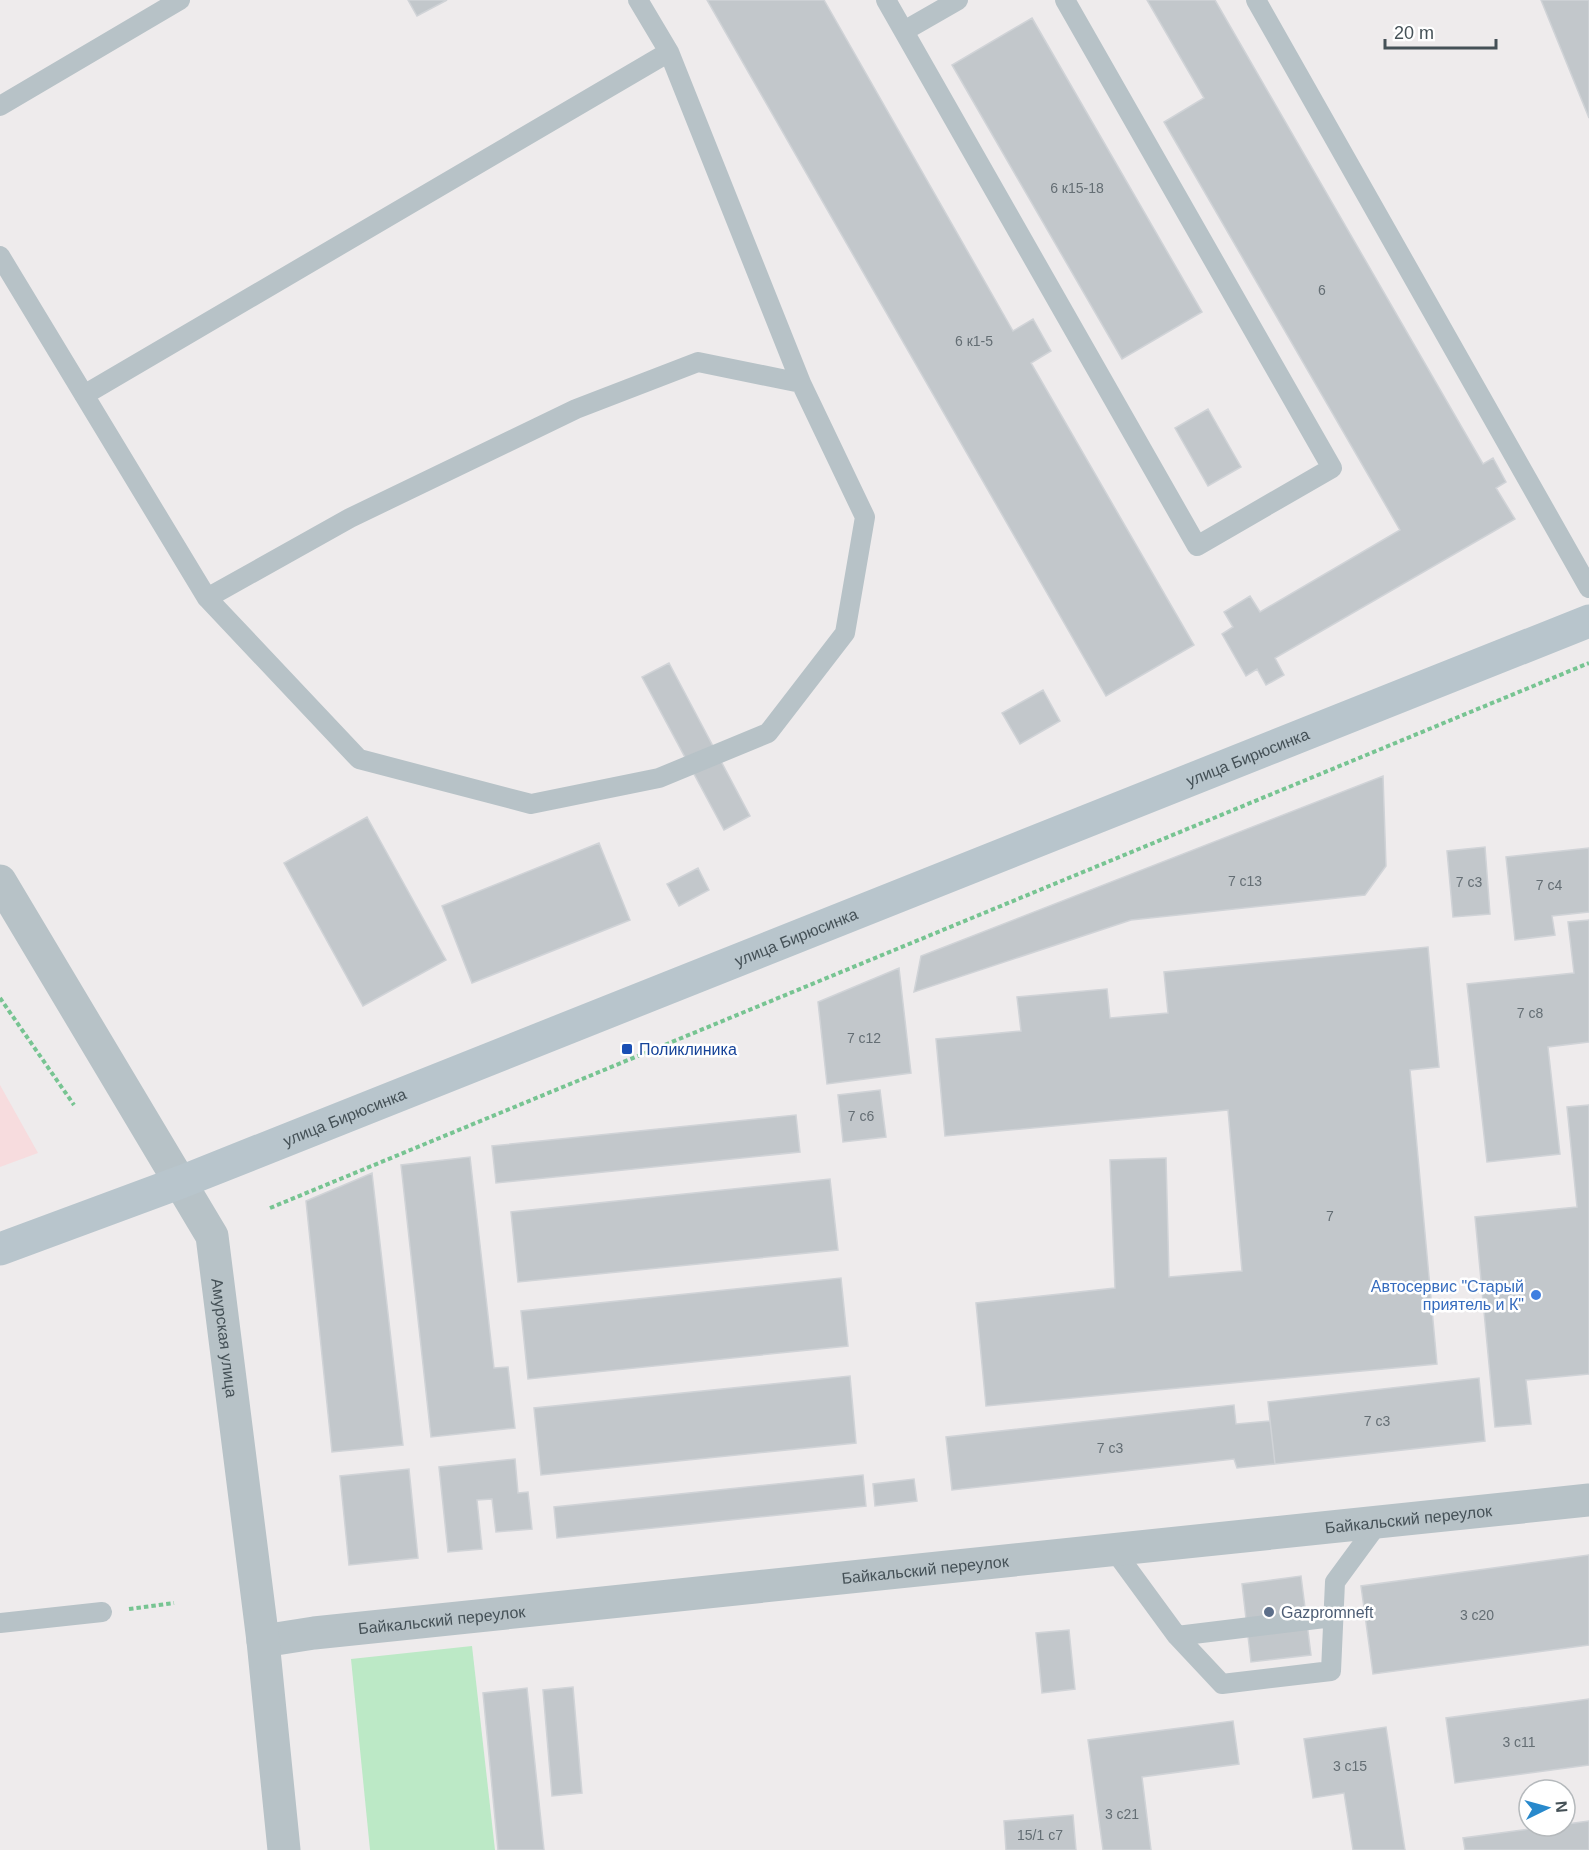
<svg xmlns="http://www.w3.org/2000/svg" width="1589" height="1850" font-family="Arial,sans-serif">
<rect width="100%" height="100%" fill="#eeebec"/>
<!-- medical -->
<path fill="#f7dcde" d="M0,1085L38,1153L0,1167Z"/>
<!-- green -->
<path fill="#bce9c6" d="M472,1646L495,1850H370L351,1659Z"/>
<!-- building -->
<path fill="#c2c7cb" stroke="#d0d3d7" stroke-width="1.5" d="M408,0H447L417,16Z
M707,0H824L1013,331L1033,319L1051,351L1031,363L1194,645L1106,696Z
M1147,0H1215L1483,464L1493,458L1506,482L1496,488L1515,519L1275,658L1284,675L1266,685L1257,669L1246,676L1222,634L1233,627L1224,612L1250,596L1260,612L1400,530L1164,122L1204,98Z
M1541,0H1589V118Z
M1032,18L1202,312L1122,359L952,65Z
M1208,409L1241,467L1208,486L1175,428Z
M669,663L750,816L724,830L642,677Z
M1043,690L1060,721L1020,744L1002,713Z
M1383,776L1386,866L1365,895L1131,920L914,992L921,956Z
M367,817L446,960L363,1006L284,863Z
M599,843L630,920L472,983L442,906Z
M1485,847L1490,914L1453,917L1447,851Z
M1589,848V912L1552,916L1555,935L1515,940L1506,857Z
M698,868L709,890L679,906L667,884Z
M1589,920V1042L1548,1047L1560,1154L1487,1162L1467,984L1574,973L1568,922Z
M1428,947L1439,1067L1410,1070L1437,1364L986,1406L976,1303L1115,1288L1110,1160L1166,1158L1169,1277L1242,1271L1228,1110L945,1136L936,1039L1021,1031L1017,997L1107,989L1110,1018L1168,1013L1164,972Z
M899,968L911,1073L827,1084L818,1002Z
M880,1090L886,1137L843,1142L838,1095Z
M1589,1105V1374L1526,1380L1531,1424L1495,1427L1475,1217L1577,1207L1567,1107Z
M796,1115L800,1152L496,1183L492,1146Z
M470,1157L494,1368L508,1367L515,1428L431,1437L401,1165Z
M372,1173L403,1445L332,1452L306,1201Z
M830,1179L838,1250L518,1282L511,1212Z
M841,1278L848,1346L528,1379L521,1311Z
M850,1376L856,1443L541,1475L534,1408Z
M1479,1378L1485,1441L1237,1468L1234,1459L952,1490L946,1437L1234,1405L1236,1424L1270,1421L1268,1402Z
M1479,1378L1485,1441L1275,1464L1268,1402Z
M1234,1405L1236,1424L1270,1421L1275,1464L1237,1468L1234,1459L952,1490L946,1437Z
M515,1459L518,1493L528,1492L532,1529L496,1532L492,1499L477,1500L482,1549L448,1552L439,1467Z
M409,1469L418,1558L349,1565L340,1476Z
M863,1475L866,1506L557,1538L554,1507Z
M914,1479L917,1501L875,1506L873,1484Z
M1589,1555V1645L1373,1674L1361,1586Z
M1301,1576L1311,1655L1251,1662L1242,1584Z
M1069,1630L1075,1689L1042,1693L1036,1633Z
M573,1687L582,1793L552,1796L543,1690Z
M527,1688L544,1850H498L483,1693Z
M1589,1699V1765L1455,1783L1446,1718Z
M1233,1721L1239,1764L1142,1777L1151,1850H1103L1088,1740Z
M1386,1727L1405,1850H1353L1344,1793L1313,1798L1304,1739Z
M1073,1815L1076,1850H1006L1004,1821Z
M1589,1821V1850H1465L1463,1838Z"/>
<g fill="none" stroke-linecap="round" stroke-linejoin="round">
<!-- path -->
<path stroke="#77c492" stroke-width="4" stroke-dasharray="4.5 3" stroke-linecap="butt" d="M0,998L74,1105
M270,1208L1589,663
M129,1609L174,1603"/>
<!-- service -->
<path stroke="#b7c2c7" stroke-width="20" d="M638,0L669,52L801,383
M886,0L1197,546L1332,468L1065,0
M1256,0L1589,588
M904,31L958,0
M0,106L180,0
M0,256L207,598L359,759L531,804L659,778L768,733L845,633L865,517L801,383L698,362L576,409L350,518L207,598
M84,395L669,52
M1114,1550L1177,1636L1222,1684L1331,1671L1335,1582L1379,1522
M0,1623L102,1612
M1177,1636L1333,1617"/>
<!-- minor -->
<path stroke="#b7c2c7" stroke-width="33" id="s1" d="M263,1641L314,1633L1589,1500"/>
<!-- tertiary -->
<path stroke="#b7c2c7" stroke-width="33" id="s2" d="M0,881L212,1236L263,1641L284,1850"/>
<!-- secondary -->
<path stroke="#b8c5cc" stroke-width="33" id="s3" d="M0,1249L181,1182L1589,621"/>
</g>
<!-- markers -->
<rect fill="#1a4fb4" stroke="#fff" stroke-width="2" x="621" y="1043" width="12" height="12" rx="3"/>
<circle fill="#3f7fe0" stroke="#fff" stroke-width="2" cx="1536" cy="1295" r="6"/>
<circle fill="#5c6f8a" stroke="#fff" stroke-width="2" cx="1269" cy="1612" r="6"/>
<g text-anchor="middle" stroke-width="5" stroke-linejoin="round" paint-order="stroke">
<!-- number labels -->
<g font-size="14" fill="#646e74">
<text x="1077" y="193">6 к15-18</text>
<text x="1322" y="295">6</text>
<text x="974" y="346">6 к1-5</text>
<text x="1245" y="886">7 с13</text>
<text x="1469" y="887">7 с3</text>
<text x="1549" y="890">7 с4</text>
<text x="1530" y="1018">7 с8</text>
<text x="864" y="1043">7 с12</text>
<text x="861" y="1121">7 с6</text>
<text x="1330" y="1221">7</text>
<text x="1377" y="1426">7 c3</text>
<text x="1110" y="1453">7 c3</text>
<text x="1477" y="1620">3 с20</text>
<text x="1519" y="1747">3 с11</text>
<text x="1350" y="1771">3 с15</text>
<text x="1122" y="1819">3 с21</text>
<text x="1040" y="1840">15/1 с7</text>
</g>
<!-- street labels -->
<g font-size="16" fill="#455157" stroke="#fff">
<text dy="6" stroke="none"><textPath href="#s3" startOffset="1341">улица Бирюсинка</textPath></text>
<text dy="6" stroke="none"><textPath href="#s3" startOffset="855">улица Бирюсинка</textPath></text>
<text dy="6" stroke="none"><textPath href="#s3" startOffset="369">улица Бирюсинка</textPath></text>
<text dy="6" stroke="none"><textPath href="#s2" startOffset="516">Амурская улица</textPath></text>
<text dy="6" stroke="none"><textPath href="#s1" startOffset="1152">Байкальский переулок</textPath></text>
<text dy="6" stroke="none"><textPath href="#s1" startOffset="666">Байкальский переулок</textPath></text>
<text dy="6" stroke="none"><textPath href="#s1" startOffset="180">Байкальский переулок</textPath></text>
</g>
<!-- transit labels -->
<g font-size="16" fill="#164399" stroke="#fff" text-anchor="start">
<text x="639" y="1055">Поликлиника</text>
</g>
<!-- shop labels -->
<g font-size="16" fill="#366cbe" stroke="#fff" text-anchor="end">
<text x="1524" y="1292">Автосервис "Старый<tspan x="1524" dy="18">приятель и К"</tspan></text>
</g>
<!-- service labels -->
<g font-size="16" fill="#4e5e75" stroke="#fff" text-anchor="start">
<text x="1281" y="1618">Gazpromneft</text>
</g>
</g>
<!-- north arrow -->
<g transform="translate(1547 1808) rotate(85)"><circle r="28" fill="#ffffff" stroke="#b5b9bc" stroke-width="1.5"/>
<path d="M0-4.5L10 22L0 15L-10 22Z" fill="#2889cc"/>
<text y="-9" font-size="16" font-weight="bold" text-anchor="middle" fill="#455157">N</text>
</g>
<!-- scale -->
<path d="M1385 39v9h111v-9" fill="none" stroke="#455157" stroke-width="3"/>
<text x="1394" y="39" font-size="18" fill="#455157" stroke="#ffffff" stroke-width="4.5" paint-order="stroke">20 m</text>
</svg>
